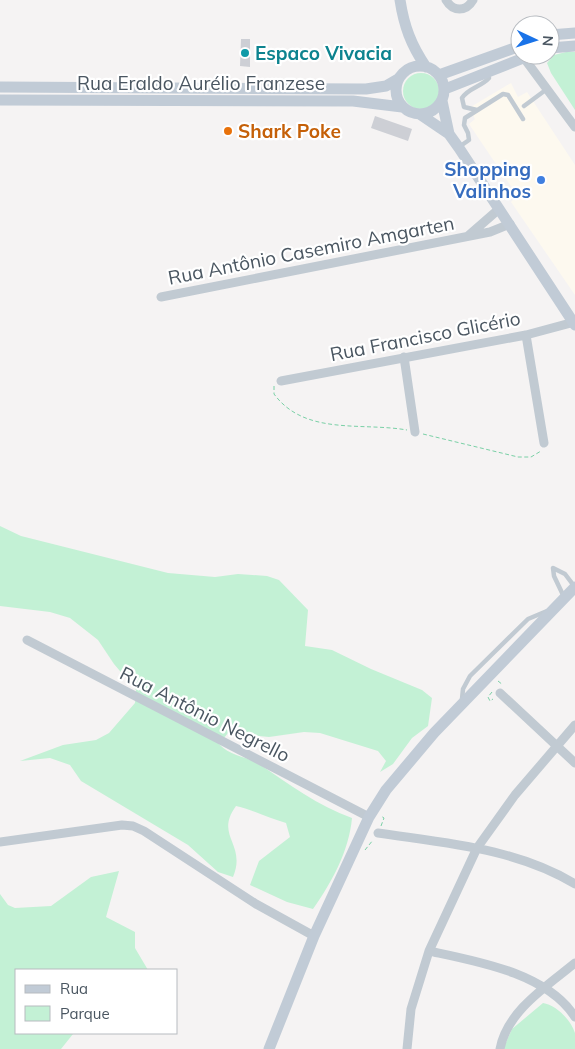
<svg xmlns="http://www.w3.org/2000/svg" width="575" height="1049" font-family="Mulish,sans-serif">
<rect width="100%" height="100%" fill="#f5f3f3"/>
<!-- commercial -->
<path fill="#fdf9ef" d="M511,83L518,97L527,92L575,165V295L511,202L517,195L469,124L475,119L469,108Z"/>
<!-- green -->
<path fill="#c3f1d5" d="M566,52H575V110L551,73L547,63L554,55Z
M403 91a18 18 0 1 1 36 0a18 18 0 1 1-36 0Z
M0,526L21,536L168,573L215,577L238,574L267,576L279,580L308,610L305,646L332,650L371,669L422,690L432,698L428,726L412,738L393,764L380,772L386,761L378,751L320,733L304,732L269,737L228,733L219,744C230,756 245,756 259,764C289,784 318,806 352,818C349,851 332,882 313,909L287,902L250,885L259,861L290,837L286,823C268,818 253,810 236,806C214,836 247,844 233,877L218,872L188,845L81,781L70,765L50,758L20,761L63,745L96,740L109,733L135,703L136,690L114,664L98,640L70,618L50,612L0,606Z
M119,871L106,917L135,932V948L148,970H16V1033H87L73,1034L61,1049H0V894L8,905L15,908L51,906L91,877Z
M543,1003C556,1005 571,1020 575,1033C575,1037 575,1044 575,1049H503L512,1029Z"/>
<!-- building -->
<path fill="#cdcfd5" d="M241,39H250V67L240,66Z
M375,116L412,129L408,141L371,128Z"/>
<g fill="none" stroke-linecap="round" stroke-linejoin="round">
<!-- path -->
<path stroke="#7ad0a6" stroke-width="1" stroke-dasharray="4 2.5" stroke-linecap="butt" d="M274,386V394C305,436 361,422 407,430
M423,434L518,457H531L541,451
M498,681L503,685
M492,692L488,697L490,701L493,699
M381,826L384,818L381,816
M365,850L373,840"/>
<!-- lane -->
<path stroke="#c1cad2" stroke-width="4.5" d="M524,106L547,89
M477,110L464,107L462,98C468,88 481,87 489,78L488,74
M459,147L469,140L468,133L464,125L465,118L503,94L508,95L523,119
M564,597L554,576L553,568L565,574L574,586
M462,699L463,689L470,676L528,619L547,611"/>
<!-- street -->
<path stroke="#c1cad2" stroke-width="9" d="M446,0C453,12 466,12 473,0
M524,58L575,127
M468,236L499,209
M161,297L490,232L510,224
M526,335L544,443
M404,357L415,432
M281,381L526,335L574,322
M27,640L369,817
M500,693L575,763
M378,833C444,843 516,848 575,884
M0,842L122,825L133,826L144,831L256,904L314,936
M429,951C476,961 547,973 575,1017
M407,1049L411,1009L429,951L477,848L515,795L575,725
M500,1049C507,1011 547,986 575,963"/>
<!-- secondary -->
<path stroke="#c1cbd6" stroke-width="11" d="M400,0C404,26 411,45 426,67
M550,35L575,33
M550,48L575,46
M396 90a24 24 0 1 1 48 0a24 24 0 1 1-48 0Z
M439,75L520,46
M0,87L366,89L386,86L398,79
M445,89L531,55
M0,100L353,101L402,107
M442,101L449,134
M421,115L449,134L459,148L575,325
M269,1049L314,936L369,817L386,790L434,733L575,587"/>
</g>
<!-- markers -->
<circle fill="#0f9aa8" stroke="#fff" stroke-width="2" cx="245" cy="53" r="5"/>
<circle fill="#e8710a" stroke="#fff" stroke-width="2" cx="228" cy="131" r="5"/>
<circle fill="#3f7fe0" stroke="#fff" stroke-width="2" cx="541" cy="180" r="5"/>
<g text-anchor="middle" stroke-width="4.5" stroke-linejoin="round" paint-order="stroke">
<!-- culture labels -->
<g font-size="19" font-weight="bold" fill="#0d838f" stroke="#fff" text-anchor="start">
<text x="255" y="60">Espaco Vivacia</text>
</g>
<!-- street labels -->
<g font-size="19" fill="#4a5661" stroke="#fff">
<text x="201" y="90">Rua Eraldo Aurélio Franzese</text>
<text transform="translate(311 250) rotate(-11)" y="7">Rua Antônio Casemiro Amgarten</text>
<text transform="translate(425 336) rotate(-11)" y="7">Rua Francisco Glicério</text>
<text transform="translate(205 714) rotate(27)" y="7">Rua Antônio Negrello</text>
</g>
<!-- food labels -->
<g font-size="19" font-weight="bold" fill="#c56008" stroke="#fff" text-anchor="start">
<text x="238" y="138">Shark Poke</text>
</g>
<!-- shop labels -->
<g font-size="19" font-weight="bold" fill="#366cbe" stroke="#fff" text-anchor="end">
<text x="531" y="176">Shopping<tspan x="531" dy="22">Valinhos</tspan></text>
</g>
</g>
<!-- legend -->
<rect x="15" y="969" width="162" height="65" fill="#ffffff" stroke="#b7bbc0"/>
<rect x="25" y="985" width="25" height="8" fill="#c1cbd6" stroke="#b7bbc0"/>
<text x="60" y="994" font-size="15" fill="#4a5661">Rua</text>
<rect x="25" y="1006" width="25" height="15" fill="#c3f1d5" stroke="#b7bbc0"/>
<text x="60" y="1019" font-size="15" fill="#4a5661">Parque</text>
<!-- north arrow -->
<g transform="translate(535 40) rotate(94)"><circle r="24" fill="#ffffff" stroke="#b7bbc0"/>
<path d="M0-4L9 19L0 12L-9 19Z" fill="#1a73e8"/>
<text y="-8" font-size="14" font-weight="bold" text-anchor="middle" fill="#4a5661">N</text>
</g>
</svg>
